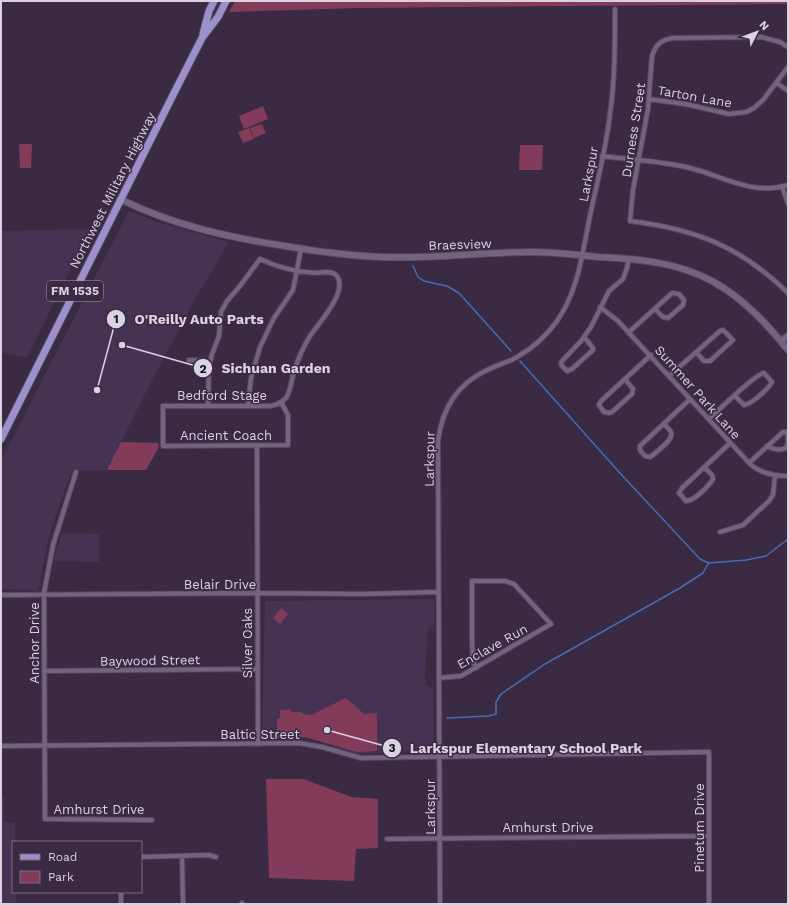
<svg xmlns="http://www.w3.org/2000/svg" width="789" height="905" font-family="'Work Sans',sans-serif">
<rect width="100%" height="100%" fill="#3a2a44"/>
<!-- built -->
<path fill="#463353" d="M129,211L157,222L229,242L197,296L152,380L107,470H72L50,532L38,590L1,589V460Z
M90,229L27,358L1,352V231Z
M62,533L99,534V562L53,561Z
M434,599V624L427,632L425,684L433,689L434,750L358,754L311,739L262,738L265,601Z
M1,797H4V822L15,823V842H13V892H16V904H1Z"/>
<!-- green -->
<path fill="#823c59" d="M235,1H788V4L358,8L229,12Z
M263,106L268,119L244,129L239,116Z
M262,124L266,133L254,138L250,128Z
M249,128L254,139L243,143L238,132Z
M19,144H32L31,168H20Z
M520,145H543L542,170H519Z
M121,442L158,443L159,447L146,470H107Z
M281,608L288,614L280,624L273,618Z
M346,698L364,714L377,713V751L357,752L305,737L277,738V719L280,718V710L290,709L291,712H300L304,714L311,715Z
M266,779H303L352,797L378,799V848L356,849L354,881L269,878Z"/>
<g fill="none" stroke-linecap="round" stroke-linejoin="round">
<!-- stream -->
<path stroke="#496ab7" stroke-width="1.5" d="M413,266L418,277L424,281L447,286L459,293L511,351
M520,361L619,472L700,559L709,563L746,560L766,556L788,539
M447,718L489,716L496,714V702L501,694L545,664L680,588L703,573L708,564"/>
<defs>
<path id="street" d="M788,47L780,42L761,37L673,38C661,40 656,44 652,56L648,109L633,190L630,221C695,229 740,246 788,293
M777,83L788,91
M649,99L685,104L729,114L746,112L754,108L763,100L788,67
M602,156C632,160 662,161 690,168C723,176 753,196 788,185
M782,186L788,204
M600,307L618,321L751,465C762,474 774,476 788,476
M629,332L671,294L673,293L679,294L684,300L683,305L668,318L663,317L655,309
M584,337L593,348V350L572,369L567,371L562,366L561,363L562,361L581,341L591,327L609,291L623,279L627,268L629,258
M189,360L210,361
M669,376L720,331L723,330L733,340L710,361H704L696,352
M625,379L633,389L632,394L612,412L609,413L604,412L599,405L601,401L651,355
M208,406L209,367L212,354L219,336L221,312L227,301L240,286L260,259C279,268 294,271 315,273C321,273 332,270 336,275C350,290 318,324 310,336C303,347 298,359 294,372C291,380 291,391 286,398C281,403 277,405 270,406H163V446L288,445V415L281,402
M248,406L251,378L260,347L274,318L293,290L301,249
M709,419C718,411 755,374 764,373L772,382C768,389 752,404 744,405L735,396
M664,424C666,426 669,429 671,432C674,440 658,450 653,455L650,457L645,456L640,450V446L690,399
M257,446L258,744
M767,446C773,449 781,452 787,447L788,440
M749,463L783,432H787L788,439
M704,467L712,475L713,479C709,486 694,501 686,501L679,493L682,488L730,443
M76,472L53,545L44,593L45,819L152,820
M720,532L743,525L769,501L773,495L775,476
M1,595L257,593L364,594L439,592
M44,671L257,669
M439,678L461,676L551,624L514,584L505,581H472V641L473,661L476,668
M1,746L299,743L322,747L361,758L709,752V904
M387,839L709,836
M182,856L183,904
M141,857L209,855L216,857
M121,892V904
M241,904L242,903
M440,904L438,441C442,409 457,384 487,370C497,365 507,363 517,357C533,348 547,335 557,321C578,291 582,255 589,221C596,186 606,150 610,114C615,79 615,44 615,9"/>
<path id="secondary" d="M120,199C174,226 232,238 291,247C321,252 352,256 382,257C432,259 482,252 531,252C554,252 576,255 599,257C639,259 676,262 712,281C743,298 766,323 788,350
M781,341L788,336"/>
<path id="primary" d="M203,34L209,11L214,1
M1,439L174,93L202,38L218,17L226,1"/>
</defs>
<!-- street casing -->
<use href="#street" stroke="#55475e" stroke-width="6"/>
<!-- secondary casing -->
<use href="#secondary" stroke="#55475e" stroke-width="8"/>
<!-- primary casing -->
<use href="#primary" stroke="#55475e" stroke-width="9"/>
<!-- street -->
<use href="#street" stroke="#746380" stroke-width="4"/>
<!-- secondary -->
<use href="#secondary" stroke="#746380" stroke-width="6"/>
<!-- primary -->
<use href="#primary" stroke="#9b90c9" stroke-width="7"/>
</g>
<g text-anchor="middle" stroke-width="3" stroke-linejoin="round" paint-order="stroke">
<!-- shield labels -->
<rect fill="#3a2a44" stroke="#aa9fb3" stroke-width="1" x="47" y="281" width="56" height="20" rx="3"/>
<g font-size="12" font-weight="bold" fill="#dad1e2">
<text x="75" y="295">FM 1535</text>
</g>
<!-- street labels -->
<g font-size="13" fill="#dad1e2" stroke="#3a2a44">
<text transform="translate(695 96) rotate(10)" y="5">Tarton Lane</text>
<text transform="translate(633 130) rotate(-81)" y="5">Durness Street</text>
<text transform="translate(588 174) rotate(-79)" y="5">Larkspur</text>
<text transform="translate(112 190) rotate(-63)" y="5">Northwest Military Highway</text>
<text transform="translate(460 244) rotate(-2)" y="5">Braesview</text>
<text transform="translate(698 392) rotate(48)" y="5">Summer Park Lane</text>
<text x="222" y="400">Bedford Stage</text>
<text x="226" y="440">Ancient Coach</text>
<text transform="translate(429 459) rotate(-89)" y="5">Larkspur</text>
<text x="220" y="589">Belair Drive</text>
<text transform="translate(34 643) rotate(-90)" y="5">Anchor Drive</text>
<text transform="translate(247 643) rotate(-90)" y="5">Silver Oaks</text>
<text transform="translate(492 646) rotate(-29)" y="5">Enclave Run</text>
<text transform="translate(150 660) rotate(-1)" y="5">Baywood Street</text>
<text x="260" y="739">Baltic Street</text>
<text transform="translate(430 807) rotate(-90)" y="5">Larkspur</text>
<text x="99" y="814">Amhurst Drive</text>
<text x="548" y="832">Amhurst Drive</text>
<text transform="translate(699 828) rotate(-90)" y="5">Pinetum Drive</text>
</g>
</g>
<!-- callouts -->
<path fill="none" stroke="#dad1e2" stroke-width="1.5" d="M97 390L116 319M122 345L203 368M327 730L392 748"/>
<g fill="#dad1e2" stroke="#3a2a44" stroke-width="1.5">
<circle cx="97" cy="390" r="4"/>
<circle cx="122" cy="345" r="4"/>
<circle cx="327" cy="730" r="4"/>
<circle cx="116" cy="319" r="10"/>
<circle cx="203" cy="368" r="10"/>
<circle cx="392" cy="748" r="10"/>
</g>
<g font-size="12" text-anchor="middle" font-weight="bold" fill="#111">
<text x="116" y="323">1</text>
<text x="203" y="373">2</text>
<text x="392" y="752">3</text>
</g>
<g font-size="14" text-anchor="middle" font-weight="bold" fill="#dad1e2" stroke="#3a2a44" stroke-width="3" stroke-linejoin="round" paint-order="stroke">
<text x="199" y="324">O'Reilly Auto Parts</text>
<text x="276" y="373">Sichuan Garden</text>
<text x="526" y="753">Larkspur Elementary School Park</text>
</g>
<!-- border -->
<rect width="789" height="905" fill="none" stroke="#dad1e2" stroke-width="4"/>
<!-- legend -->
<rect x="12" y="841" width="130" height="52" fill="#3a2a44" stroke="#7a6d83"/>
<rect x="20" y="854" width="20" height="6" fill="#9b90c9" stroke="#7a6d83"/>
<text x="48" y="861" font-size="12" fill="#dad1e2">Road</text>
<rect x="20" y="871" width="20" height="12" fill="#823c59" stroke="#7a6d83"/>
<text x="48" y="881" font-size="12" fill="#dad1e2">Park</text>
<!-- north arrow -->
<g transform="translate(757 32) rotate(48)" stroke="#3a2a44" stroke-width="3" paint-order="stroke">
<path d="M0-3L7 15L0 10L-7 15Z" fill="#dad1e2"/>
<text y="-6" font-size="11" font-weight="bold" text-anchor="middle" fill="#dad1e2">N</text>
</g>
</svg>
